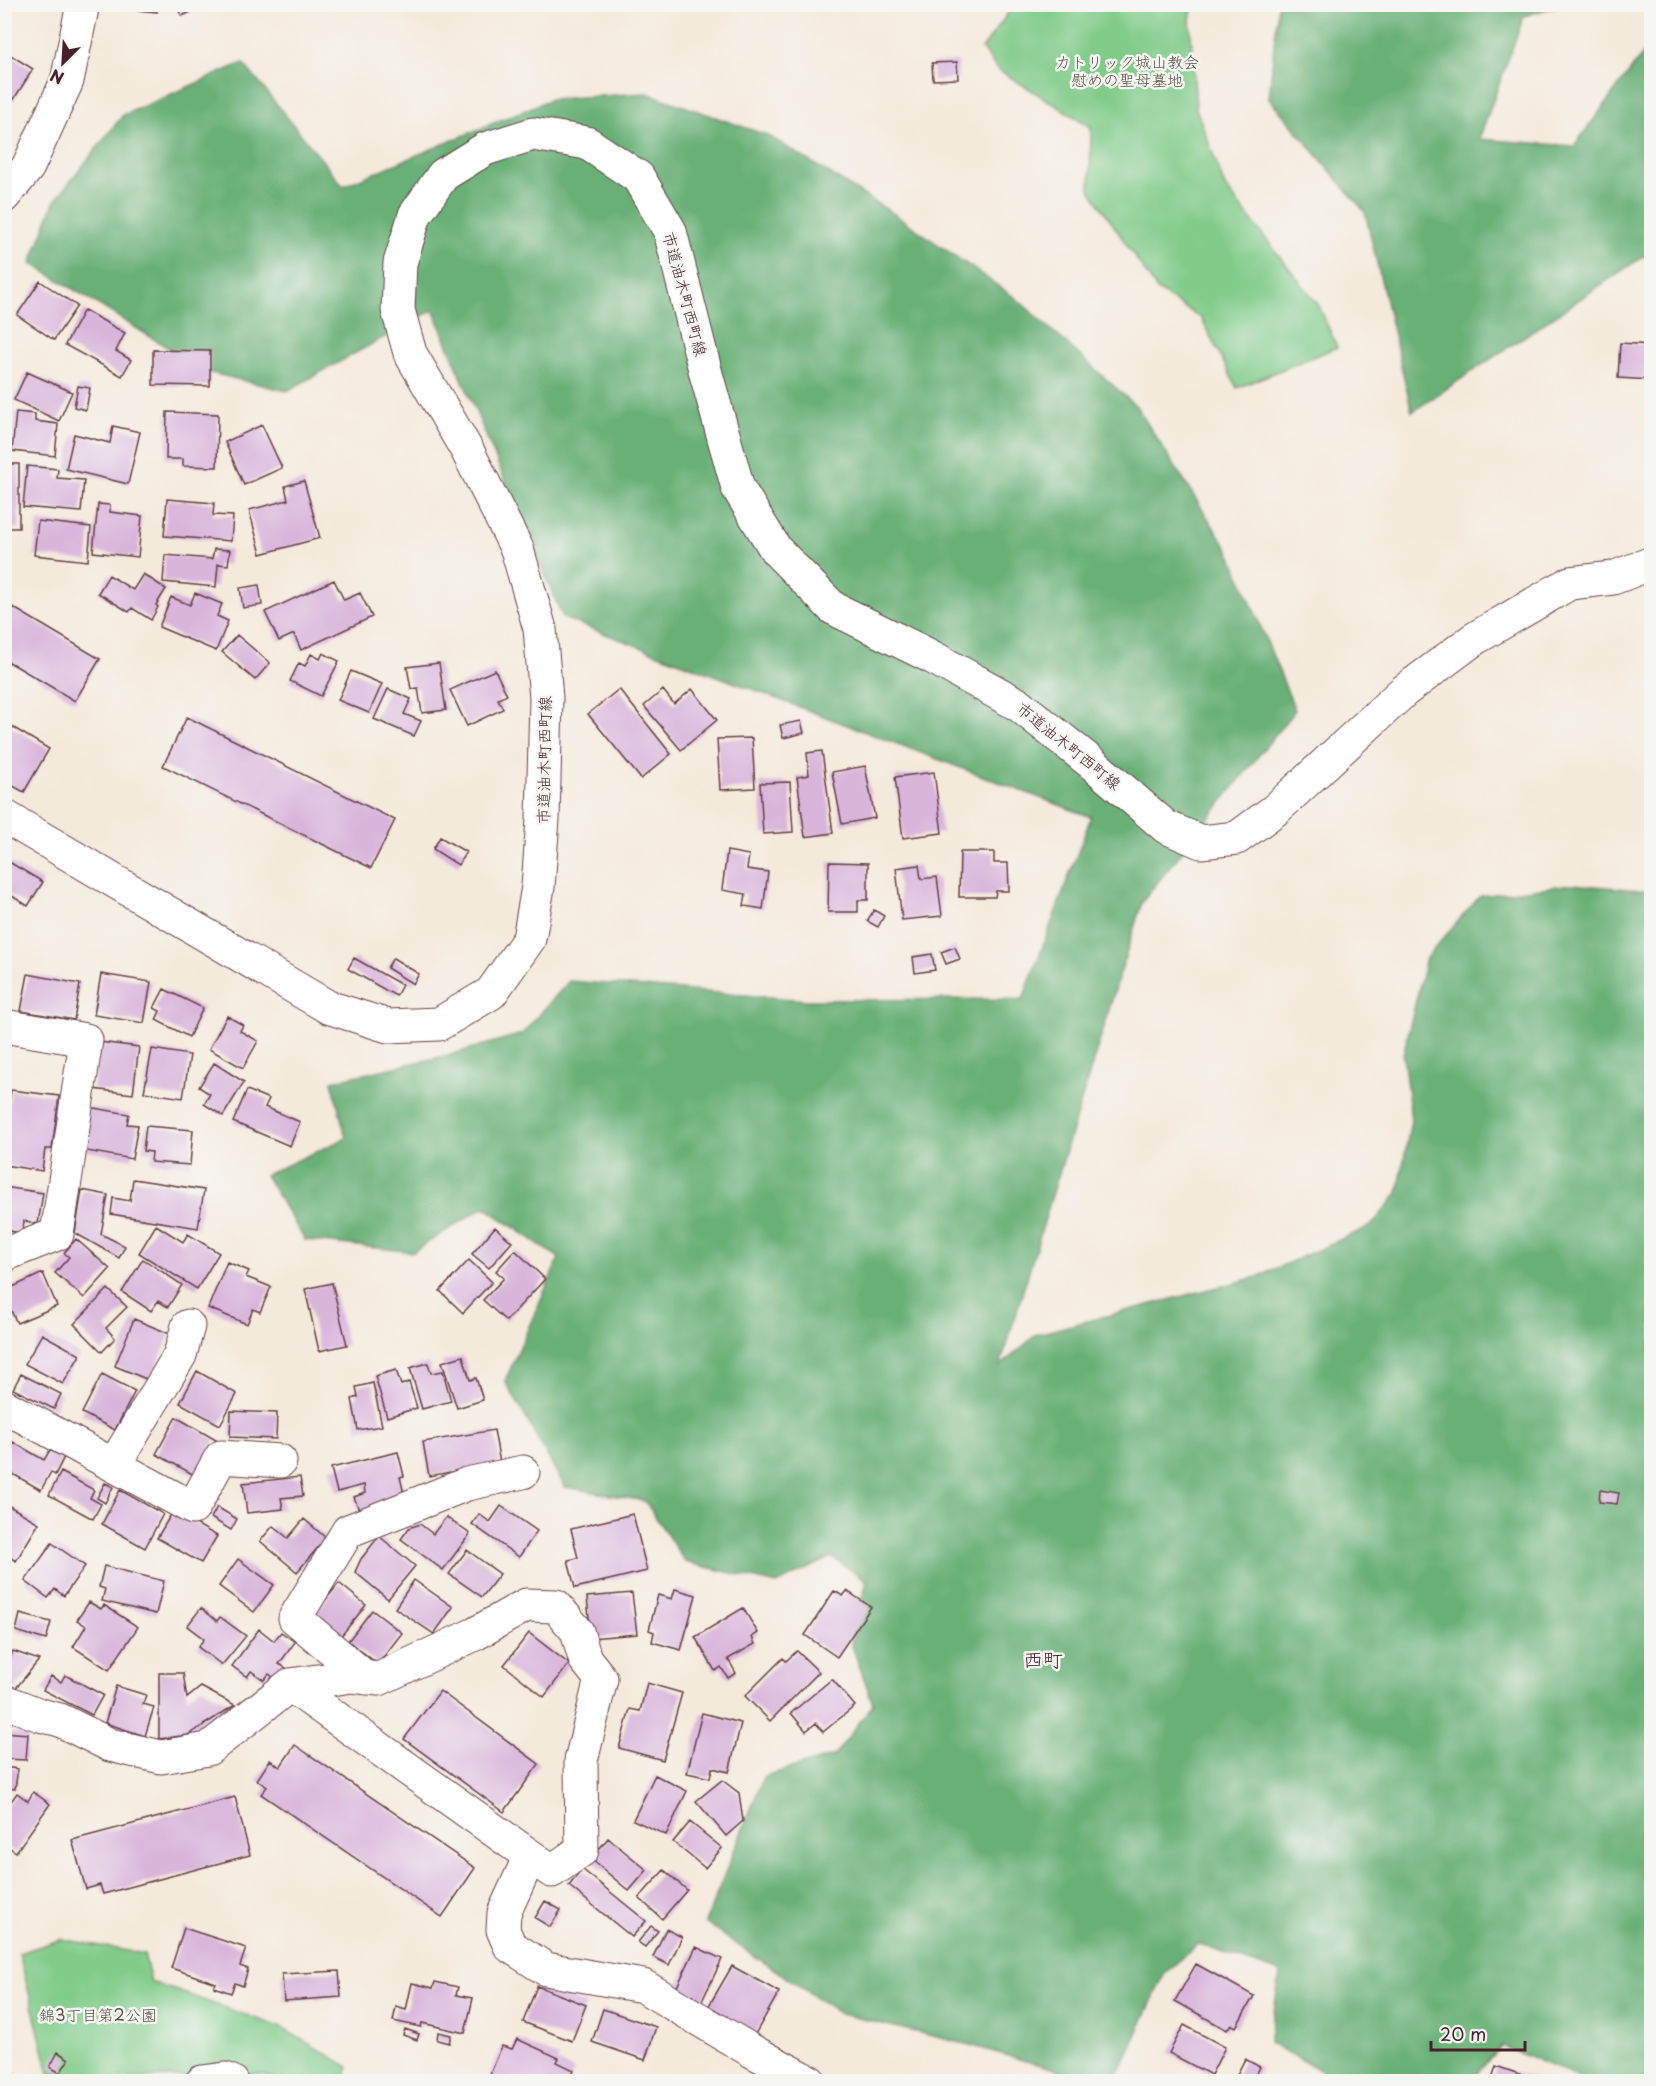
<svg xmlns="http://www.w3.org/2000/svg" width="1656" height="2086" font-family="'Playpen Sans','Klee One',sans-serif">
<rect width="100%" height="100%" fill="#f6f6f2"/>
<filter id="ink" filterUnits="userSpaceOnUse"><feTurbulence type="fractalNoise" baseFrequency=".0167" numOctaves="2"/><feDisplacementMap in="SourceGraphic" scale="12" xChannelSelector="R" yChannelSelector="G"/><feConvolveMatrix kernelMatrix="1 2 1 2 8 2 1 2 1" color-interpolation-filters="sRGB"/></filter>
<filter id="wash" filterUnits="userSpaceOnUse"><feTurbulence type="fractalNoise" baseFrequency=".008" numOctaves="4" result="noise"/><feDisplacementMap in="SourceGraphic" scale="24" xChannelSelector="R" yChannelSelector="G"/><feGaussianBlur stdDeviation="1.35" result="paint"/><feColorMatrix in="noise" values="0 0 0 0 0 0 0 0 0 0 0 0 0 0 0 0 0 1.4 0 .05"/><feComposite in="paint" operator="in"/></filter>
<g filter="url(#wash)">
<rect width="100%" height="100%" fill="#f4eadb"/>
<!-- green -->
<path fill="#81cc8a" stroke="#66765a" stroke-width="1.5" d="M1014,5H1193L1190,20L1196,108L1225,187L1319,306L1337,347L1237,388L1201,318L1157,290L1090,190L1091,127L997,69L982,49Z
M62,1939L144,1954L151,1982L280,2027L349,2067L343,2082L281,2081L260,2074L51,2081L19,1953Z"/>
<!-- forest -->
<path fill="#68b076" stroke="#596850" stroke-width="1.5" d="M1278,5H1560L1524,16L1479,139L1574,146L1651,43V251L1412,412L1365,212L1269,98Z
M243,63L343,186L551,99L647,93L769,136L894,214L1017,299L1136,406L1231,554L1295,710L1142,902L1000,1366L1037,1334L1257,1277L1371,1226L1398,1193L1411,1120L1403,1055L1426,958L1480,896L1572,884L1651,891V2081H1587L1502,2046L1469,2081H1342L1269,2043L1280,1973L1198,1944L1165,1973L1115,2081H1096L970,2045L841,2014L705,1923L764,1776L835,1755L873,1704L851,1643L867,1580L831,1557L777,1584L685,1562L645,1501L565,1487L505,1381L559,1258L484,1207L413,1252L305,1240L265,1175L346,1138L332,1081L449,1055L522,1034L569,981L807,1000L1023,999L1091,817L563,618L433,310L287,391L207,372L31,263L54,202L123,115Z"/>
<g id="blocks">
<!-- building -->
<path fill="#d9b5db" d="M114,4H157V12L113,8Z
M174,4H208L182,16Z
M4,51L33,69L4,115Z
M957,62L958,79L933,80L932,63Z
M40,281L77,306L54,340L17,315Z
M84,310L125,333L116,351L131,360L122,376L65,345Z
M1620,343L1652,345V380L1618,378Z
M153,350L210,351V386L153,385Z
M27,372L72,392L59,421L14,400Z
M78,386L90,388L86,410L74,407Z
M16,412L35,414V421L58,424L55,456L12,451Z
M167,412L218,414L217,467L183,466V459H166Z
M262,425L282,468L244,485L225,442Z
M113,426L140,432L128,484L66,469L74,434L110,443Z
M4,464H19V528H4Z
M27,466L58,469L57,478L84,480L81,512L23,507Z
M304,481L320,538L261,554L249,510L288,500L285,486Z
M167,499L214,503L213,515L233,516L231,541L164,536Z
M98,504L110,505V512L142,516L138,557L93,552Z
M38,521L91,527L88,561L34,555Z
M214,549L230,550L228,565L218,564L216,587L163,582L165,555L212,559Z
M143,574L166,589L156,605L158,607L151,620L132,608L129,612L98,593L109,575L133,590Z
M334,580L344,600L360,593L372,617L301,650L294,634L279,641L265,612Z
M259,585L262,605L243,608L240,588Z
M195,593L222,604L217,616L228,621L216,651L159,627L171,597L190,605Z
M4,602L100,659L75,701L4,659Z
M237,635L270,663L255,680L222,652Z
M323,653L339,661L321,696L290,681L299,663L305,666L311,654L320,659Z
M439,663L446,710L422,713L418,688L411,689L407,667Z
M495,670L507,695L498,699L503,709L467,726L450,690Z
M351,671L382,684L369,713L338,700Z
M388,689L411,699L404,714L421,721L414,736L374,719Z
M619,689L671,754L641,779L588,714Z
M692,689L717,720L681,750L644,706L663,690L674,704Z
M187,717L395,820L371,868L163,766Z
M801,721L804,733L783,738L780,725Z
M4,722L49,749L24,792L4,781Z
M752,738L755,788L720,790L717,739Z
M822,751L833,833L805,837L797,777L809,775L807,753Z
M865,766L875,818L842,824L832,772Z
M934,772L942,833L903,838L895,777Z
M790,782L793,832L763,834L760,783Z
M440,837L466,852L458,865L433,849Z
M727,851L749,855L747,869L768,872L763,909L744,906L746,894L722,890Z
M960,852H994V863H1008L1009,891H996L995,897H959Z
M4,859L43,882L28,906L4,891Z
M829,862L868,863V900H858V912H828Z
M919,865L921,879L937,877L942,916L902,920L896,868Z
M874,910L884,916L878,927L867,921Z
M955,947L960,959L946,964L941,952Z
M932,954L935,970L915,973L913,957Z
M354,958L402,985L396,996L348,969Z
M393,958L419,974L413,984L387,968Z
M28,974L80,984L74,1020L21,1011Z
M101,974L151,982L144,1023L94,1015Z
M164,989L203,1008L189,1037L156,1020L160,1011L154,1008Z
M227,1016L243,1025L240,1031L258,1041L243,1068L209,1049Z
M99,1042L139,1047L133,1094L93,1089Z
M152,1049L190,1055L183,1098L144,1092Z
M214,1063L244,1082L223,1116L204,1104L210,1094L199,1087Z
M11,1090L59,1096L52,1149H45L42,1171L4,1165V1137Z
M247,1090L269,1099L265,1107L300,1122L290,1146L233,1122Z
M88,1107L129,1114L127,1124L138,1125L132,1159L81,1150Z
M146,1126L193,1130L190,1165L151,1162L152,1152L143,1151Z
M133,1179L204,1190L198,1228L111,1214L113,1198L130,1201Z
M4,1187L43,1193L38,1224L24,1221L22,1233L4,1230Z
M82,1190L108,1195L101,1234L125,1246L119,1258L75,1233Z
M156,1225L183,1242L188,1234L219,1253L197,1289L139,1253Z
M495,1227L512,1242L489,1268L472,1254Z
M76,1239L110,1269L84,1298L55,1273L69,1257L64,1253Z
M515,1250L545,1279L506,1321L483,1300L504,1278L496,1271Z
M143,1259L182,1285L168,1307L158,1301L151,1311L122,1292Z
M469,1260L492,1282L463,1313L440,1291Z
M227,1262L249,1271L246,1277L271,1287L260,1312L253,1309L247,1324L208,1308Z
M43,1273L57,1306L17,1323L4,1296V1291Z
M332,1283L347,1345L319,1351L305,1289Z
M108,1289L127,1307L106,1328L115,1338L102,1352L74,1324Z
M134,1319L170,1334L151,1381L115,1366Z
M42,1334L80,1355L63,1384L25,1364Z
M463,1356L470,1380L476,1378L483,1400L457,1408L442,1362Z
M428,1363L431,1373L443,1371L451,1401L422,1409L410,1368Z
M396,1370L401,1385L409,1382L417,1408L387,1417L375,1376Z
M197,1371L237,1394L220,1425L180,1403Z
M21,1374L61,1394L54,1409L13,1389Z
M102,1374L135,1391L115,1430L82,1413Z
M373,1383L382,1426L358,1430L352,1399L358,1397L356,1387Z
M231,1411L277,1413L276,1439L230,1437Z
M176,1417L216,1440L196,1476L156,1454Z
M494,1430L500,1463L429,1476L423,1442Z
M4,1437L44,1460L50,1450L64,1457L55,1475L51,1472L41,1490L4,1469Z
M398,1452L404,1476L400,1477L405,1498L361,1515L354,1497L365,1493L364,1485L337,1492L331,1468Z
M61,1472L94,1490L90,1498L101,1504L93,1519L49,1495Z
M300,1477L303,1496L281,1498L283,1509L247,1513L243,1483Z
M105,1483L113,1487L105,1503L97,1498Z
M120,1490L163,1514L145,1548L102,1524Z
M1600,1490L1619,1493L1617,1504L1599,1502Z
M4,1503L39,1523L16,1561L4,1554Z
M501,1506L537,1531L519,1557L472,1524L479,1514L490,1522Z
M217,1507L237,1519L231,1530L211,1518Z
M173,1511L217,1536L201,1563L157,1538Z
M633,1514L647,1571L575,1588L568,1560L578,1558L571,1529Z
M446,1517L470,1534L443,1570L401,1539L409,1528L420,1524L433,1534Z
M304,1519L326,1538L297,1572L260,1541L273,1526L288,1538Z
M379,1536L415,1566L388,1599L355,1572L361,1559Z
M52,1543L85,1566L64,1596L55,1589L48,1598L25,1581Z
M467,1550L500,1574L482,1597L449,1574Z
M238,1559L274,1585L254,1612L219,1586Z
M104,1566L164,1581L156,1614L102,1601L105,1589L99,1587Z
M414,1580L453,1607L434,1634L395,1608Z
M339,1583L366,1605L341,1636L314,1614Z
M675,1589L696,1595L681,1650L652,1642L654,1632L649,1630L658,1595L672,1599Z
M834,1591L843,1596L847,1591L871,1607L837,1657L805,1635Z
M632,1593L637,1634L591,1638L587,1597Z
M89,1602L101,1609L104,1605L138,1627L109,1670L73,1647L86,1626L77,1620Z
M201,1608L217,1621L220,1617L246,1636L222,1665L198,1647L204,1639L187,1626Z
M743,1608L758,1633L752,1637L755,1644L728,1659L736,1673L728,1678L721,1667L715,1671L695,1637Z
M372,1610L402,1633L378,1664L348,1641Z
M20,1614L51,1622L46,1640L16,1631Z
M259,1629L274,1641L281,1632L295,1642L279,1664L286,1668L277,1680L269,1674L264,1680L251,1671L247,1677L232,1666Z
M529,1633L569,1664L544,1697L504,1665Z
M13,1651L39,1660L16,1688L4,1684V1675Z
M797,1651L819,1672L770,1721L745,1696L783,1658L786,1661Z
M159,1673H183L187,1698L201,1687L235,1705L188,1735L159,1739Z
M65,1675L103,1695L92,1715L43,1690L51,1676L61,1682Z
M832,1679L855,1706L823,1732L816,1723L806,1731L791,1713Z
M647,1683L682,1693L663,1760L619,1748L630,1709L640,1711Z
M116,1686L146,1695L143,1704L154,1707L145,1736L105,1723Z
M440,1691L539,1764L504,1812L404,1739Z
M702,1713L741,1723L729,1772L712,1768L710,1778L687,1773Z
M4,1732L28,1734L26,1760L4,1759Z
M295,1745L475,1868L442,1917L261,1794L267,1787L257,1780L270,1760L280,1767Z
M4,1767L18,1769L15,1789L7,1788L6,1795Z
M655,1775L687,1791L666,1835L633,1820Z
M722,1780L739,1793L743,1821L726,1836L696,1801Z
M33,1792L50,1804L16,1852L4,1844L6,1832L4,1831V1819L7,1815L4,1811L17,1793L28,1801Z
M235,1797L250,1855L103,1894L100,1885L86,1889L72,1840Z
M690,1822L722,1848L705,1868L673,1842Z
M608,1838L647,1870L629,1891L591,1859Z
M582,1869L646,1921L632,1937L569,1886Z
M664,1870L687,1890L662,1919L639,1898Z
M545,1901L561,1910L550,1927L535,1918Z
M651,1926L658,1931L645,1947L638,1942Z
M184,1928L246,1948L240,1966L248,1969L243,1986L235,1983L231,1993L214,1987L216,1983L171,1968Z
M666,1929L682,1937L669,1965L653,1957Z
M696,1947L722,1959L701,2003L675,1991Z
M1196,1964L1254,1996L1236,2027L1231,2024L1227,2030L1175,2001Z
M732,1966L779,1992L754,2036L707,2009Z
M339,1971L341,1997L284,2001L282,1974Z
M435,1982L458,1987L456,1995L473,1998L465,2033L422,2023L421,2027L393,2021L396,2007L406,2010L412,1983L433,1988Z
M537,1986L586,2005L572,2041L523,2022Z
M603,2009L656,2027L645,2060L592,2042Z
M1184,2025L1225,2047L1211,2075L1169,2053Z
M405,2029L419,2034L417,2040L403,2035Z
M438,2032L451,2035L449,2043L437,2040Z
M517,2039L559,2058L557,2062L574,2070L569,2082H501L489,2077L502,2046L512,2049Z
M4,2040L14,2074L4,2076Z
M58,2052L69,2059L60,2073L50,2067Z
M1245,2059L1260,2067L1256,2075L1267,2082H1233Z
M1496,2066L1539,2081V2082H1491Z"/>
</g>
</g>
<g filter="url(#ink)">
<use href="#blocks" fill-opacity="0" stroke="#643d45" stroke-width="1.5"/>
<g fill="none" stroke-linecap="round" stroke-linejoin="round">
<defs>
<path id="minor" d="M4,196L28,167L67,81L83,4
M4,816L328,1007L388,1026L439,1024L491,993L529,939L538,887L543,819L546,698L540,629L517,549L468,452L410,353L398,310L400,263L415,215L443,175L485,149L533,134L587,143L638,177L670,231L706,374L738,488L776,550L833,608L932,657L1019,705L1093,764L1166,827L1201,842L1237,838L1275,810L1404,691L1474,639L1570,583L1613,578L1652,563
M4,1026L86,1040L57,1234L4,1255
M4,1406L193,1508L221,1457L280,1461
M114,1465L180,1355L188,1326
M366,1678L295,1618L348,1531L467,1484L523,1472
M290,1685L530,1856L504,1913L503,1930L510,1946L546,1969L643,1986L752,2051L810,2082
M4,1701L40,1715L60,1720L110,1745L161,1757L208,1749L290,1685L352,1676L379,1679L475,1634L526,1605L556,1606L577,1631L585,1659L601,1679L581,1761L582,1850L552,1871L530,1856
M202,2082L225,2079L232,2082"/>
</defs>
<!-- minor casing -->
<use href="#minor" stroke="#643d45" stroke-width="35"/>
<!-- minor -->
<use href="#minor" stroke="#fff" stroke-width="33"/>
</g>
</g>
<g text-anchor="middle" stroke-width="5" stroke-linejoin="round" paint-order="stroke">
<!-- park labels -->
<g font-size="16" fill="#5a5348" stroke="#f6f6f2">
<text x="1127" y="68">カトリック城山教会<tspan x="1127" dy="18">慰めの聖母墓地</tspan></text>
<text x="98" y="2021">錦3丁目第2公園</text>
</g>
<!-- street labels -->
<g font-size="16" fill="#4a1f2b" stroke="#f6f6f2">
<text transform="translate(685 294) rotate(75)" y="6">市道油木町西町線</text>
<text transform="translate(1069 746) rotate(39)" y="6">市道油木町西町線</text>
<text transform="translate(544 760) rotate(-89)" y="6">市道油木町西町線</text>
</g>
<!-- quarter labels -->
<g font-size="20" fill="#4a1f2b" stroke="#f6f6f2">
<text x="1043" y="1667">西町</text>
</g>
</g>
<!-- margin -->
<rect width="1656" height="2086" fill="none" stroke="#f6f6f2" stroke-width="24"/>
<!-- north arrow -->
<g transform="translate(63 63) rotate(204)" stroke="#f6f6f2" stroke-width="4.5" paint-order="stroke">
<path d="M0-4.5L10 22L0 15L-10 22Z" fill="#4a1f2b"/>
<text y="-9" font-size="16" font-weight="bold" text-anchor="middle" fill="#4a1f2b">N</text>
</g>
<!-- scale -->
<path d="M1431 2041v9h94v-9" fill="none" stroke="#4a1f2b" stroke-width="3"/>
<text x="1440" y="2041" font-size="18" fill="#4a1f2b" stroke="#f6f6f2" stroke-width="4.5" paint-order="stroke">20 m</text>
</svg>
